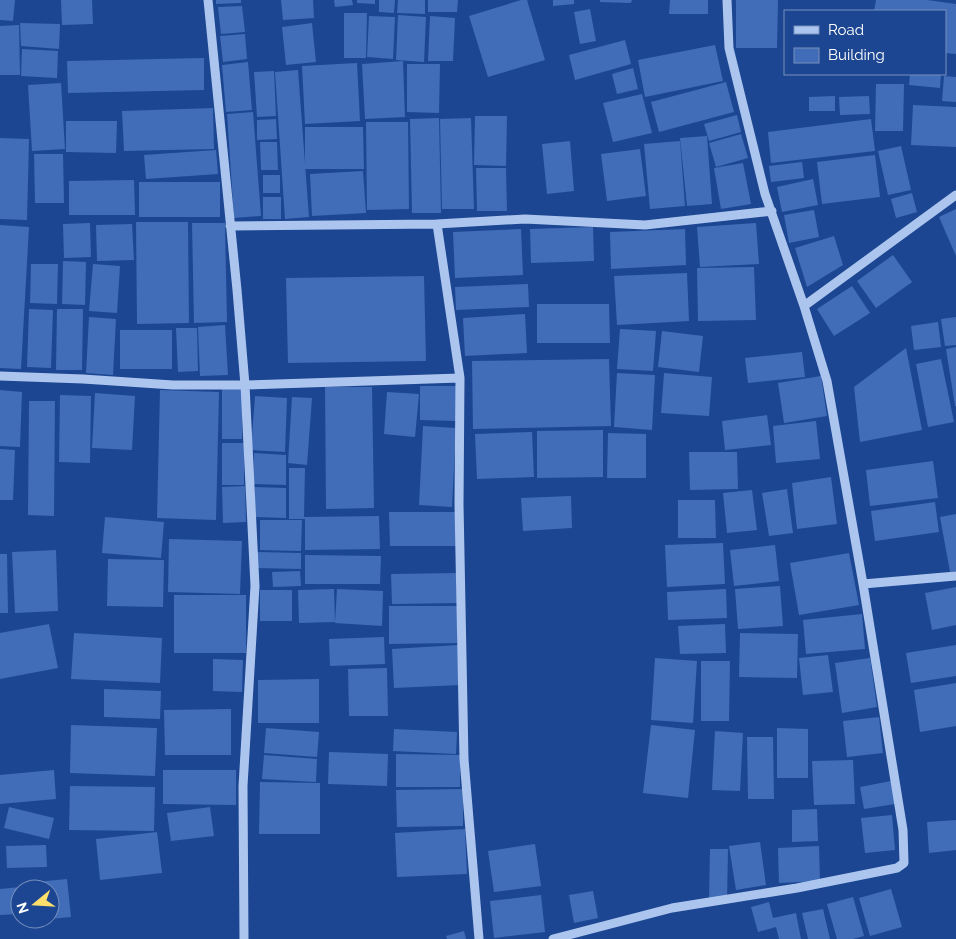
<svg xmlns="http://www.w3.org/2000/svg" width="956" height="939" font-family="Raleway,sans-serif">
<rect width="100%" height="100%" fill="#1c4691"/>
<!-- building -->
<path fill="#416cb7" d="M0,0H15L13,21L0,20Z
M61,0H92L93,24L62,25Z
M216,0H241V3L216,4Z
M281,0H313L314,18L283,20Z
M334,0H352L353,5L335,7Z
M357,0H375V4L357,3Z
M379,0H395L394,13L379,12Z
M398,0H425V14L397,13Z
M428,0H458L457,12H428Z
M521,0H527L545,60L488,77L469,16Z
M553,0H574V4L553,6Z
M600,0H632L631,3L600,2Z
M670,0H708V14H669Z
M736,0H778L777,48H736Z
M876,0H927L956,4V54L945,53V11H874Z
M242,6L245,32L221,34L218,7Z
M590,9L596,41L580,44L574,12Z
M344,13H367L366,58H344Z
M398,15L426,17L424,62L396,60Z
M369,16L395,17L393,59L367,57Z
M430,16L455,18L453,61H428Z
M20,23L60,24L59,49L21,46Z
M312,23L316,62L286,65L282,27Z
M19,25L20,75H0V26Z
M245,34L247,59L223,62L220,36Z
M625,40L631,64L575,80L569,55Z
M715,45L723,81L645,97L638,60Z
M22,49L58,51L57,78L21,76Z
M204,58V90L68,93L67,61Z
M403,61L405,117L365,119L362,64Z
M248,62L252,110L226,112L222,65Z
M357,63L360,121L305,124L302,66Z
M407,64H440L439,113L407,112Z
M633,68L638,89L617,94L612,74Z
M298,70L309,217L285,219L275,72Z
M274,71L276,116L257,117L254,72Z
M910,74H941L940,88L909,85Z
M944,76L956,77V102L942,101Z
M726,82L734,112L659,132L651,102Z
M61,83L65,149L32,151L28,85Z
M876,84H904L903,131H875Z
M642,94L652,133L613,142L603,103Z
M835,96V111H809V97Z
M869,96L870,114L840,115L839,97Z
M913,105L956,107V147L911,145Z
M213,108L214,149L124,151L122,111Z
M253,112L261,216L234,218L227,114Z
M737,115L741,132L709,141L704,124Z
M475,116H507L506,166L474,165Z
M439,118L441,213H412L410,119Z
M471,118L474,209H442L440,119Z
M276,119L277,139L257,140V120Z
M871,119L875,151L771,163L768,132Z
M66,121H117L116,153L66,152Z
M366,122H408L409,209L367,210Z
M305,127H363L364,169H305Z
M741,134L748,158L716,167L709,143Z
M707,136L712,204L687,206L680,138Z
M0,138L29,139L27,220L0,219Z
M570,141L574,191L547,194L542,144Z
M680,141L685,206L650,209L644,144Z
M260,142H277L278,170H261Z
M901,146L911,190L888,195L878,151Z
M640,149L646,196L607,201L601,154Z
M216,150L218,174L146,179L144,155Z
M34,154H63L64,203H35Z
M875,155L880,197L822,204L817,162Z
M802,162L804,178L771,182L769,166Z
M743,163L751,204L721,209L714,168Z
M476,168H506L507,211H477Z
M363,171L366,213L312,216L310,174Z
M263,175H280V193H263Z
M813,179L818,205L782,212L777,187Z
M134,180L135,215H69V181Z
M139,182H220V217H139Z
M912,193L917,212L896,218L891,199Z
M263,197H281V219H263Z
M956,209V256L939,217Z
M814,210L819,237L789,243L784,215Z
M136,222H188L189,323L137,324Z
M90,223L91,257L64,258L63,224Z
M192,223H225L227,322L194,323Z
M756,223L759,264L700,267L697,227Z
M132,224L134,260L97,261L96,225Z
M0,225L29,227L21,369L0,368Z
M593,227L594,261L531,263L530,229Z
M521,229L523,275L455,278L453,232Z
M685,229L686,265L611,269L610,232Z
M834,236L843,265L807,287L795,248Z
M893,255L912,282L876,308L857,281Z
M63,261L86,262L85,305L62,304Z
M31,264H58L57,304L30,303Z
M93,264L120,266L117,313L89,311Z
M754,267L756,320L698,321L697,268Z
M687,273L689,321L617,325L614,276Z
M424,276L426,361L288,363L286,278Z
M528,284L529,307L456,310L455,287Z
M852,286L870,313L834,336L817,309Z
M537,304H609L610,343H537Z
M29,309L53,310L51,368L27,367Z
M57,309H83L82,370H56Z
M525,314L527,353L465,356L463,318Z
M89,317L116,319L113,375L86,373Z
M956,317V345L945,346L941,319Z
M938,322L941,347L914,350L911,326Z
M225,325L228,375L200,376L198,327Z
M176,328H197L198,371L178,372Z
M620,329L656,331L653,371L617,369Z
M120,330H172V369H120Z
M662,331L703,336L699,372L658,367Z
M956,347V406H955L946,349Z
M906,348L922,430L860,442L854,387Z
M802,352L805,377L748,383L745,358Z
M609,359L611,426L473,429L472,361Z
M941,359L954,422L928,427L916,364Z
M617,373L655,375L652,430L614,427Z
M664,373L712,377L709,416L661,413Z
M821,376L827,416L784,423L778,383Z
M420,386H456V421L420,420Z
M222,387L242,388V439H222Z
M325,387H372L374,508L326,509Z
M0,390L22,392L20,447L0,446Z
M160,390L219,392L216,520L157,518Z
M387,392L419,394L415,437L384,434Z
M95,393L135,396L132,450L92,448Z
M60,395L91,396L90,463L59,462Z
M255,396L287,398L285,452L251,450Z
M292,397L312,398L307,465L288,463Z
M29,401H55L54,516L28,515Z
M767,415L771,445L725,450L722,421Z
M816,421L820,459L776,463L773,426Z
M423,426L456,428L452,507L419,505Z
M603,430V477L537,478V431Z
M532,432L534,477L477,479L475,434Z
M608,433L646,434V478H607Z
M222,443H244V485H222Z
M0,449L15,450L13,500H0Z
M689,452H737L738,489L690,490Z
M254,453L286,455V485L253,484Z
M933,461L938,498L870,506L866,470Z
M289,468H305L304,517L379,516L380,549L305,550V519H289Z
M831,477L837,524L797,529L792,483Z
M245,486L246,522L223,523L222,487Z
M255,487L286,488V518L255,517Z
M787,489L793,533L769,536L762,493Z
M752,490L757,530L727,533L723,493Z
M571,496L572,528L523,531L521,498Z
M678,500H715L716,538H678Z
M935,502L939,532L875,541L871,511Z
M389,512H455L456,546H390Z
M956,514V571L950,572L940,517Z
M105,517L164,522L161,558L102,553Z
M260,520H302L301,551L260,550Z
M169,539L242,541L240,594L168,592Z
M723,543L725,584L667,587L665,545Z
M775,545L779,581L734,586L730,550Z
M56,550L58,611L15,613L12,552Z
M256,552L301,553V569L256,568Z
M849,553L859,605L799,615L790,563Z
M0,554H7L8,613H0Z
M305,555L381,556L380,584H305Z
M108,559L164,560L163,607L107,606Z
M300,571L301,586L273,587L272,572Z
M456,573L457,603L392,604L391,574Z
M780,586L783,626L738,629L735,589Z
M956,587V625L932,630L925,593Z
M334,589L335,622L299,623L298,590Z
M337,589L383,591L382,626L335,623Z
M726,589L727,618L668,620L667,592Z
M260,590H292V621H260Z
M174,595H246V653H174Z
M389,606H457V643L389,644Z
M862,614L865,649L806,654L803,620Z
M49,624L58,668L0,679V633Z
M725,624L726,653L680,654L678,626Z
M74,633L162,638L160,683L71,679Z
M740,633L798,634L797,678L739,677Z
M384,637L385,664L330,666L329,639Z
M458,645L460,685L394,688L392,649Z
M956,645V676L911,683L906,653Z
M828,655L833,692L803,695L799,658Z
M655,658L697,661L693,723L651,720Z
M870,658L877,707L842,713L835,663Z
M213,659L243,660L242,692L213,691Z
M701,661H730L729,721H701Z
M387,668L388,716H349L348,669Z
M319,679V723H258V680Z
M956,683V726L920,732L914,690Z
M104,689L161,691L160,719L104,717Z
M231,709V755H165L164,710Z
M879,717L883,753L847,757L843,721Z
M71,725L157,728L155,776L70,773Z
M651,725L695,730L688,798L643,793Z
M266,728L319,732L317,757L264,753Z
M777,728L808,729V778H777Z
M394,729L457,732L456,754L393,751Z
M715,731L743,733L740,791L712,790Z
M747,737H773L774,799H748Z
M329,752L388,754L387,786L328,784Z
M396,754L460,755V787H396Z
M264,755L317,759L316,782L262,779Z
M853,760L855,804L814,805L812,761Z
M54,770L56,799L0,804V775Z
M163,770H236V805L163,804Z
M891,781L895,804L864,809L860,787Z
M260,782L320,783V834H259Z
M70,786L155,787L154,831L69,830Z
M463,789V826L397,827L396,790Z
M9,807L54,818L49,839L4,828Z
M210,807L214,836L171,841L167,813Z
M817,809L818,841L792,842V810Z
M892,815L895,850L865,853L861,818Z
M956,820V850L929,853L927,822Z
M465,829L467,874L397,877L395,833Z
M157,832L162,873L100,880L96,839Z
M760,842L766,885L736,890L729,846Z
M535,844L541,886L494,892L488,851Z
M46,845L47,867L7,868L6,846Z
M819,846L820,881L779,883L778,848Z
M710,849H728L727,901L709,900Z
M67,879L71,917L50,919V889H37L36,882Z
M21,887V889H20V914L0,915V889Z
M891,889L902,927L870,936L859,898Z
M593,891L598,918L574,923L569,895Z
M541,895L545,932L494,938L490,901Z
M853,897L864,936L853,939H837L827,904Z
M769,902L773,918L796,913L801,939H779L776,927L758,932L751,907Z
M823,909L830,939H808L802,913Z
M464,931L466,939H447L446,936Z"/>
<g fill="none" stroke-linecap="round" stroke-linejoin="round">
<!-- minor -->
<path stroke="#acc5ee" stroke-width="9" d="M208,0L237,290L245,385L255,586L243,786L244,939
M437,224L460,378L459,504L464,759L479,939
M230,226L437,224L525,219L645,225L772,211
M804,306L956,195
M0,376L83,379L173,385H245L460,378
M863,584L956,576
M553,939L672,908L797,888L897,868L904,863L903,830L863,584L827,381L804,306L765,194L729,48L727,0"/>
</g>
<!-- legend -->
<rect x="784" y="10" width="162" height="65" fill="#1c4691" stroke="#7790bd"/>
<rect x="794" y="26" width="25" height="8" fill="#acc5ee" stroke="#7790bd"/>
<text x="828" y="35" font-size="15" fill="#ffffff">Road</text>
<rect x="794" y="48" width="25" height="15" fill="#416cb7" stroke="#7790bd"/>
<text x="828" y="60" font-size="15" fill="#ffffff">Building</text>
<!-- north arrow -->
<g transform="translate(35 904) rotate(252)"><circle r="24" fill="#1c4691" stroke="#7790bd"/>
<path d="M0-4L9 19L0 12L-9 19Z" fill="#fedf6b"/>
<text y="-8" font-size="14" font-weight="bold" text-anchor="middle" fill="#ffffff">N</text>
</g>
</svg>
